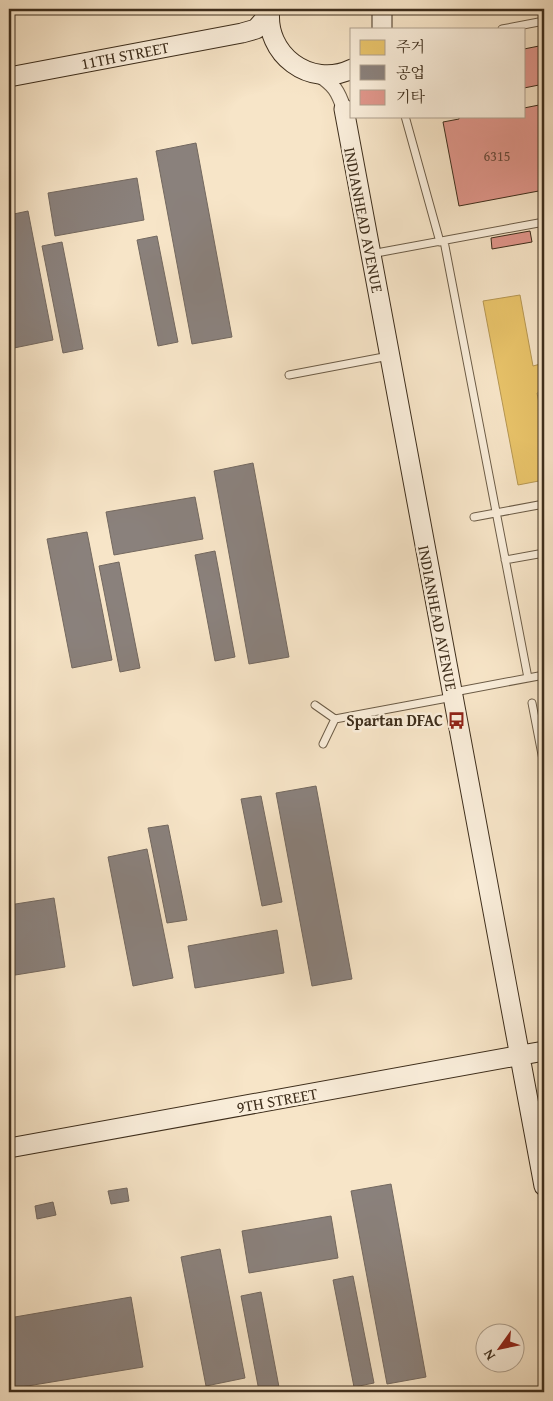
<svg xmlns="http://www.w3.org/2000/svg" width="553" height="1401" font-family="'Gentium Book Plus','Noto Serif KR',serif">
<rect width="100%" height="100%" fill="#f7e5c8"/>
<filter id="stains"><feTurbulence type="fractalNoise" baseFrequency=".004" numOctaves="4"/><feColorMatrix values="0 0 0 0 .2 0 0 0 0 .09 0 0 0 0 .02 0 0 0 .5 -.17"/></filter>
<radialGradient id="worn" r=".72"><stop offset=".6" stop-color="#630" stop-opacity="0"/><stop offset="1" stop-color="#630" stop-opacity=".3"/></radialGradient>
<!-- homes -->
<path fill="#e9c46a" stroke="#b69753" d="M520,295L533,366L544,363V392L537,393L544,429V480L518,485L483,301Z"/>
<!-- industry -->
<path fill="#8a817c" stroke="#73685f" d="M196,143L232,337L192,344L156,151Z
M137,178L144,220L55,236L48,193Z
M28,211L53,340L14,348L9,322V215Z
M157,236L178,342L158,346L137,240Z
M62,242L83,349L63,353L42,246Z
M253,463L289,657L249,664L214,471Z
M195,497L203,539L114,555L106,512Z
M87,532L112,660L72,668L47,539Z
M215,551L235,657L215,661L195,555Z
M119,562L140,668L120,672L99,566Z
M316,786L352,979L312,986L276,793Z
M261,796L282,902L262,906L241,799Z
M168,825L187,920L167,923L148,828Z
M147,849L173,978L133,986L108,857Z
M54,898L65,967L9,976V905Z
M277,930L284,973L195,988L188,946Z
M391,1184L426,1377L387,1384L351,1191Z
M127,1188L129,1201L111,1204L108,1191Z
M53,1202L56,1215L37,1219L35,1206Z
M331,1216L338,1258L249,1273L242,1231Z
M220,1249L245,1378L206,1386L181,1257Z
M353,1276L374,1383L354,1387L333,1280Z
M261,1292L279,1387L259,1391L241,1296Z
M131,1297L143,1367L9,1389V1318Z"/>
<!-- building -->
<path fill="#e0968b" stroke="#3e2e1c" d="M544,45V84L524,88V49Z
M544,104V190L459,206L443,122L459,119V116H524V108Z
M530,231L532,242L492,249L491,238Z
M544,290V300L540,299L539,294Z"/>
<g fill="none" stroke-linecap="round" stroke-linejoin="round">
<defs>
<path id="lane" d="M502,29L544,21
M405,116L440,242
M444,241L528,678
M371,254L544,222
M289,375L389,356
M474,517L544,504
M505,560L544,553
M454,692L544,675
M532,703L544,765
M315,705L335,719L453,697
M323,744L335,719"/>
<path id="street" d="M319,75C334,85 338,91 344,109"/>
<path id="secondary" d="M270,9C264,54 310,89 352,69
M382,29V9
M9,77L242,33L256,29L269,14
M344,109L544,1186
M9,1148L544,1051"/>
</defs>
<!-- lane casing -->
<use href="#lane" stroke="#6c5c47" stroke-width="9"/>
<!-- street casing -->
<use href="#street" stroke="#6c5c47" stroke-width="16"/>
<!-- secondary casing -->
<use href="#secondary" stroke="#3e2e1c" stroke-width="21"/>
<!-- lane -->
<use href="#lane" stroke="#faeedb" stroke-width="7"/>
<!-- street -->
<use href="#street" stroke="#faeedb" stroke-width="14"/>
<!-- secondary -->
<use href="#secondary" stroke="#faeedb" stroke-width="19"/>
</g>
<!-- icons -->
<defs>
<symbol id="bus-bare" viewBox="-9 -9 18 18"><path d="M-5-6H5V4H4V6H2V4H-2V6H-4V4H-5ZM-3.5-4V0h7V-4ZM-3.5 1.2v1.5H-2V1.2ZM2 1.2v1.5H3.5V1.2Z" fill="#8f2418" stroke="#faeedb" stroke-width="2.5" paint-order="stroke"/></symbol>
</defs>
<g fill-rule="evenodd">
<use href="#bus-bare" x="444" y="708" width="25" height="25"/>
</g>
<g text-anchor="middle" stroke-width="5" stroke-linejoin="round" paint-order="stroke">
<!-- number labels -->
<g font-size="14" fill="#664838">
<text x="497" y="161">6315</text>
</g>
<!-- street labels -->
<g font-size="16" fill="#3e2e1c" stroke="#faeedb">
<text transform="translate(125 55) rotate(-11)" y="6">11TH STREET</text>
<text transform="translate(364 220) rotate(79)" y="6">INDIANHEAD AVENUE</text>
<text transform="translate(438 618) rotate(79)" y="6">INDIANHEAD AVENUE</text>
<text transform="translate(277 1100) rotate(-10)" y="6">9TH STREET</text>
</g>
<!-- poi labels -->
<g font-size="16" font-weight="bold" fill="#3e2e1c" stroke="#faeedb" text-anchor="end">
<text x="443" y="726">Spartan DFAC</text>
</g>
</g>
<!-- margin -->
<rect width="553" height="1401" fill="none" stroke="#f7e5c8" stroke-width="30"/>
<rect x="10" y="10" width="533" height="1381" fill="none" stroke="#3e2e1c" stroke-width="2.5"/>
<rect x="15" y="15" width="523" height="1371" fill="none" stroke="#3e2e1c"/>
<!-- legend -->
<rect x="350" y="28" width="175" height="90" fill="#faeedb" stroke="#afa18f"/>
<rect x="360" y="40" width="25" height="15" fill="#e9c46a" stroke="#afa18f"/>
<text x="396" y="52" font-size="15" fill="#3e2e1c">주거</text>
<rect x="360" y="65" width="25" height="15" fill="#8a817c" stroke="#afa18f"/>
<text x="396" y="78" font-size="15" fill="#3e2e1c">공업</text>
<rect x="360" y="90" width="25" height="15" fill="#e0968b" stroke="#afa18f"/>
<text x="396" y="102" font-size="15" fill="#3e2e1c">기타</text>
<!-- north arrow -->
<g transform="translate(500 1348) rotate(237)"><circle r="24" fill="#faeedb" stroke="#afa18f"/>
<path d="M0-4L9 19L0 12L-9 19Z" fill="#8f2418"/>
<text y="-8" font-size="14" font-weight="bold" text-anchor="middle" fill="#3e2e1c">N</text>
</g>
<rect width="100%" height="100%" filter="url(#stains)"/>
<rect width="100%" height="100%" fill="url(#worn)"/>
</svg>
